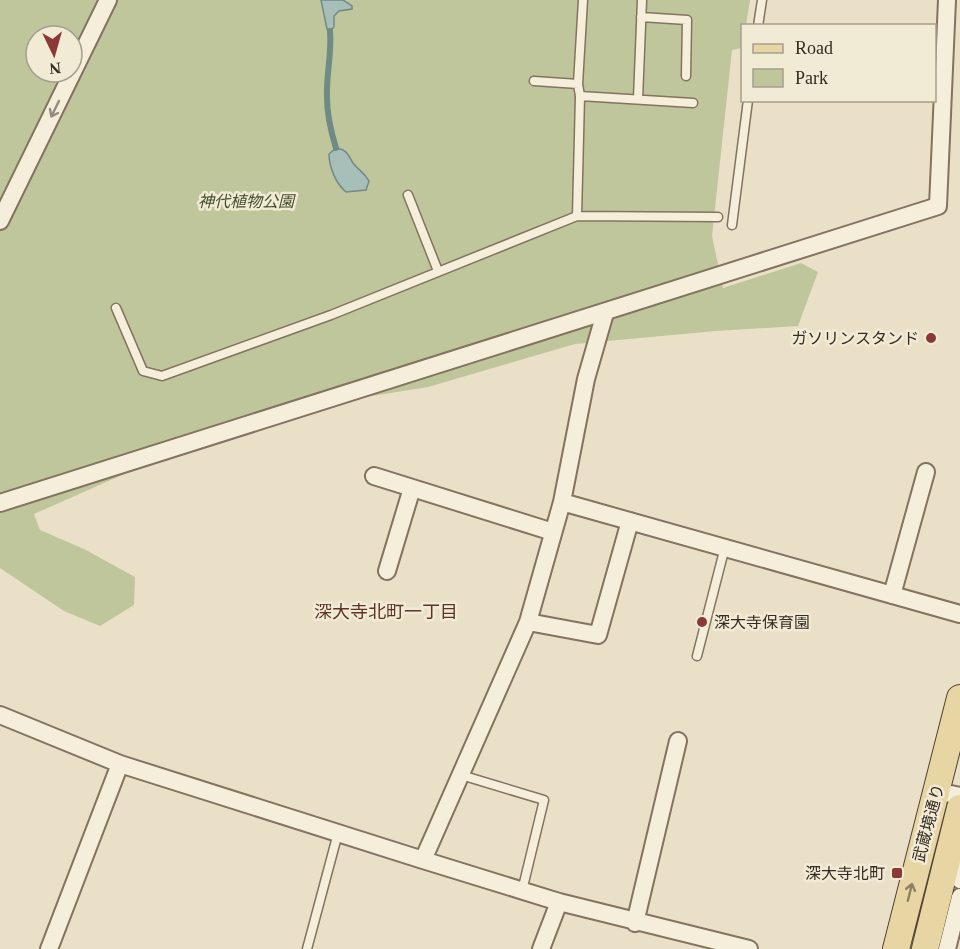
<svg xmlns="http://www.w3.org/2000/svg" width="960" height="949" font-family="'Times New Roman','Noto Sans JP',serif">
<rect width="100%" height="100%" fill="#e9e0c7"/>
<!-- green -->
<path fill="#bfc69c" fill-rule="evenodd" d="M0,0H750L746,25L742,26V48L732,50L712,236L723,288L801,263L818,272L798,326L716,331L575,344L428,387L260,414L34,514L40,530L84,549L135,577L134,605L100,626L64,611L0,568ZM36,36H72V72H36Z"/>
<!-- water -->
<path fill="#a8beb8" stroke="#708b85" stroke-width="1.5" d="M321,0H343L352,6V9L339,11L334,16V27L330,31L327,29Z
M336,148C348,150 348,155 353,163C358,170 364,172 369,181L366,190L346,192C336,184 329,167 329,154Z"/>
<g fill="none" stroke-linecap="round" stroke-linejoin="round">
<!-- stream -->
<path stroke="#708b85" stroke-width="6" d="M330,31C332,54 326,75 327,97C327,114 331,132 336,148"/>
<defs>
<path id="service" d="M641,17L687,20L686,76
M758,26L762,0
M534,81L578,84
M580,96L693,103
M638,99L642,0
M408,195L438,271
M577,216L580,96L578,84L583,0
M732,225L748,100
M116,308L143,371L162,376L331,315L577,216L718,217
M697,656L725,547
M461,775L544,800L522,891
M307,949L338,833"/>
<path id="minor" d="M0,221L108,0
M374,476L553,532
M562,502L960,614
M0,503L938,206L947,0
M387,571L412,488
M892,595L926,472
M528,622L598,635L630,521
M0,715L120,764L49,949
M120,764L423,860
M936,791L960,796
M948,854L960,880
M559,902L749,949
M635,923L678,741
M541,949L559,902L423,860L528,622L562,502L586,379L605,313
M947,949L960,897"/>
<path id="primary" d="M896,949L960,698
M925,949L960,808"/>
</defs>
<!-- service casing -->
<use href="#service" stroke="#83735f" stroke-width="11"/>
<!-- minor casing -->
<use href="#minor" stroke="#83735f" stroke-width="20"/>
<!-- primary casing -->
<use href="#primary" stroke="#514232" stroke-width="28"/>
<!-- service -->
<use href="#service" stroke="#f5eeda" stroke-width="8"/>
<!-- minor -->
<use href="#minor" stroke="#f5eeda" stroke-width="16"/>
<!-- primary -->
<use href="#primary" stroke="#e8d5a4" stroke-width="26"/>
</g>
<!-- one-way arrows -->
<defs><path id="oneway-shaft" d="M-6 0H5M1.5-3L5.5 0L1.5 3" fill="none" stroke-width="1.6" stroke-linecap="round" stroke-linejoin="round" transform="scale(1.5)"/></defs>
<use stroke="#958c7e" href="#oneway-shaft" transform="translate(55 109) rotate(116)"/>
<use stroke="#8e8062" href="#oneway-shaft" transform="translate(910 892) rotate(-76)"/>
<!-- markers -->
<g fill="#8b3936" stroke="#f1ebd6" stroke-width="2">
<circle cx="931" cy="338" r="6"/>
<circle cx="702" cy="622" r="6"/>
<rect x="891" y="867" width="12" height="12" rx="3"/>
</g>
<g text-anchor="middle" stroke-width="5" stroke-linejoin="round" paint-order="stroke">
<!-- park labels -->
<g font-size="16" font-style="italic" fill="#444f29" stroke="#f1ebd6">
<text x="246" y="207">神代植物公園</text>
</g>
<!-- poi labels -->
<g font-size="16" fill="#352b21" stroke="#f1ebd6" text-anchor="end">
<text x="919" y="344">ガソリンスタンド</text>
<text x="714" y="628" text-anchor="start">深大寺保育園</text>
<text x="885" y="879">深大寺北町</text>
</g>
<!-- street labels -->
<g font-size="16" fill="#352b21" stroke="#f1ebd6">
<text transform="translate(928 823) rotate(-75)" y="6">武蔵境通り</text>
</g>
<!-- neighbourhood labels -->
<g font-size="18" fill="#5c3325" stroke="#f1ebd6">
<text x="386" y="618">深大寺北町一丁目</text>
</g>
</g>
<!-- legend -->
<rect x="741" y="24" width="195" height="78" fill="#f1ebd6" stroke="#a69e8e" stroke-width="1.5"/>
<rect x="753" y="44" width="30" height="9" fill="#e8d5a4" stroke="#a69e8e" stroke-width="1.5"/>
<text x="795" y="54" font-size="18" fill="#352b21">Road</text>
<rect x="753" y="69" width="30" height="18" fill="#bfc69c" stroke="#a69e8e" stroke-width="1.5"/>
<text x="795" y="84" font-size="18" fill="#352b21">Park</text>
<!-- north arrow -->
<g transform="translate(54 54) rotate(175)"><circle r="28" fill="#f1ebd6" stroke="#a69e8e" stroke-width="1.5"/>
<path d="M0-4.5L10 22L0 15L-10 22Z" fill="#8b3936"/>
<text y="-9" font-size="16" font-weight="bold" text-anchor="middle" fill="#352b21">N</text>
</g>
</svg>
